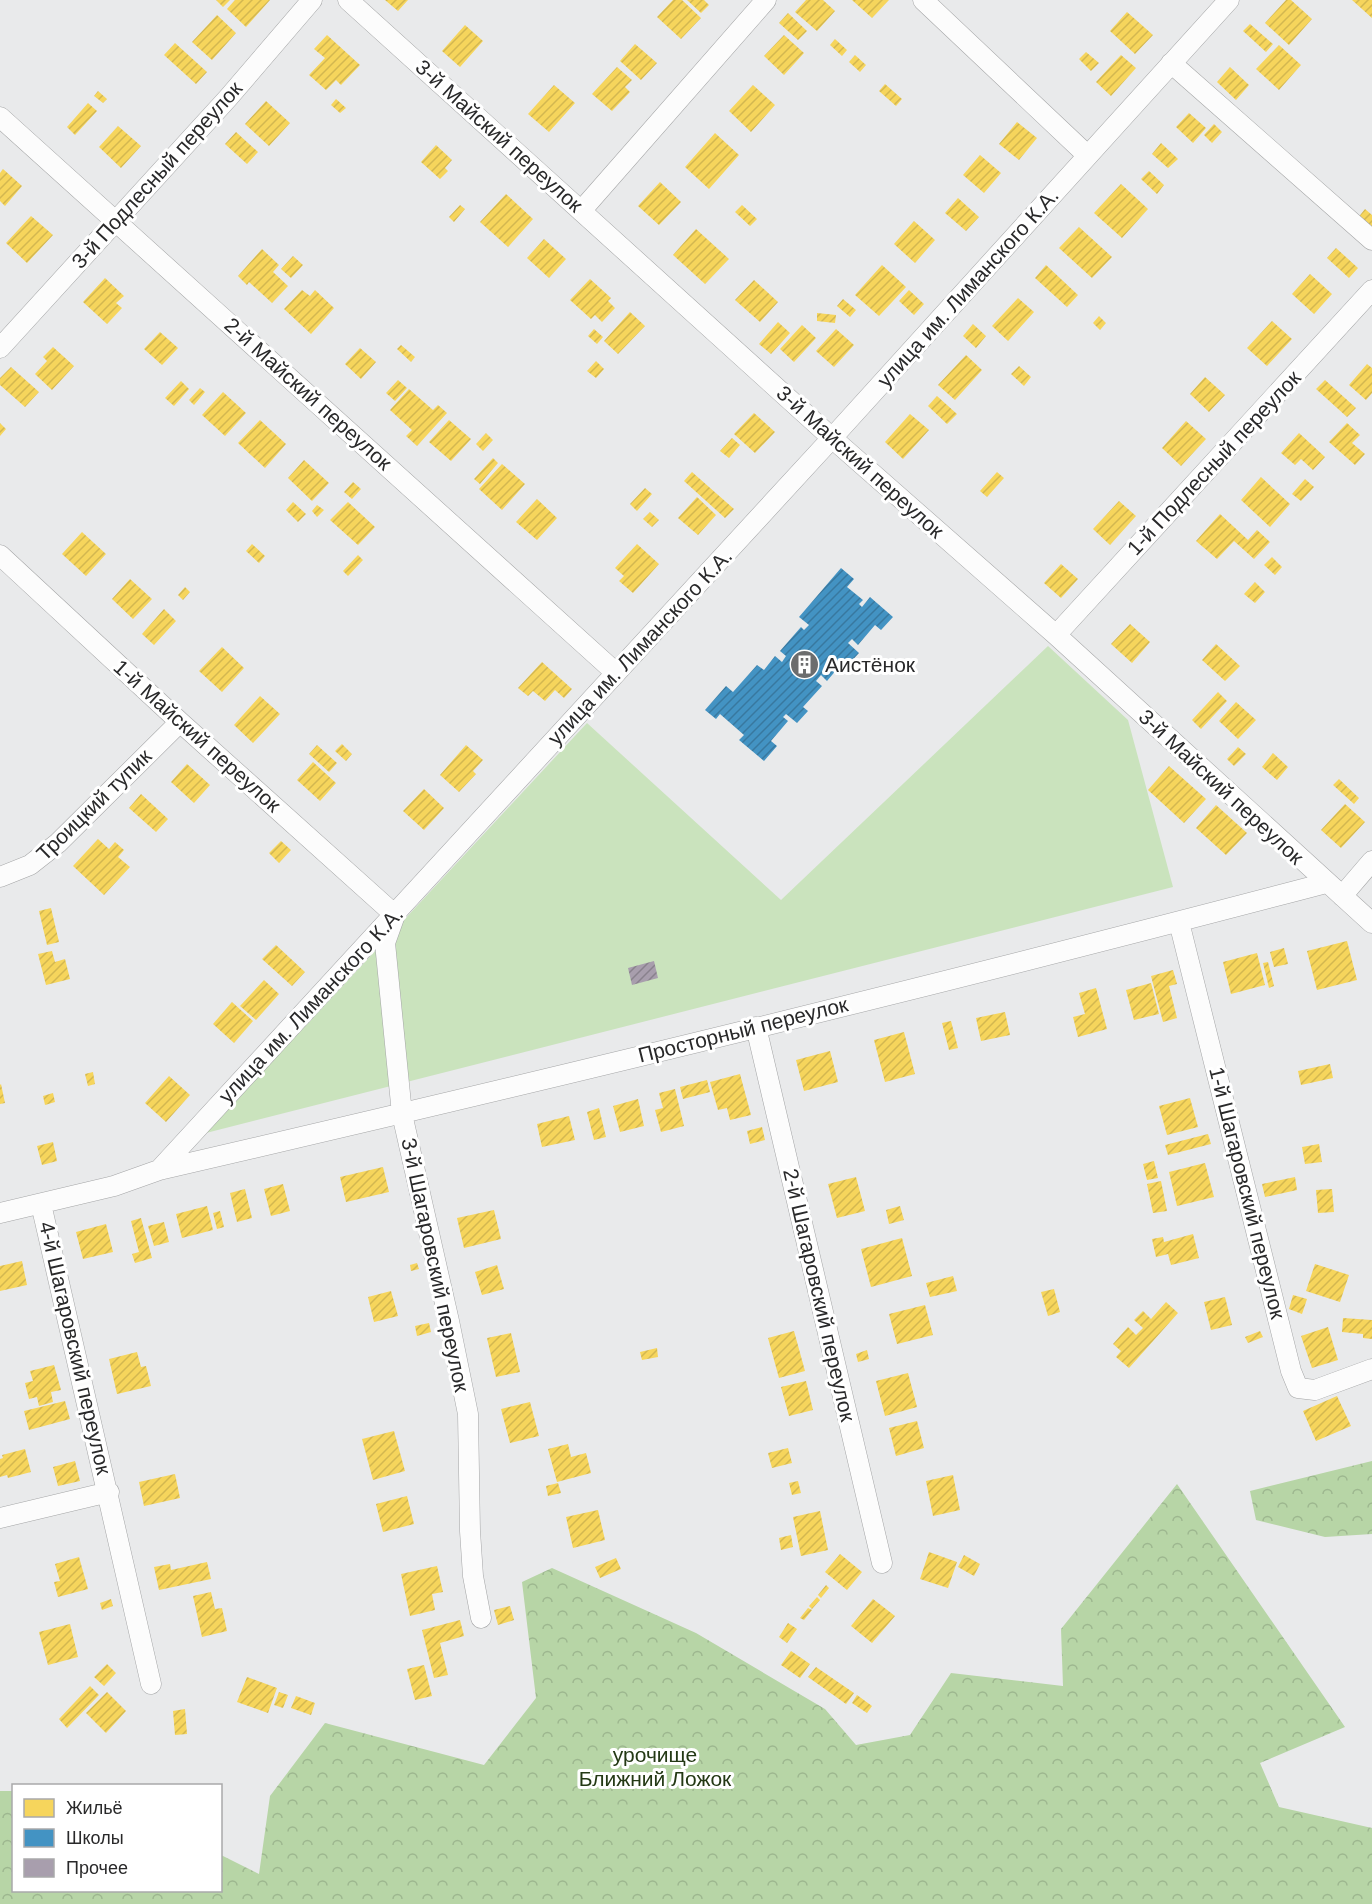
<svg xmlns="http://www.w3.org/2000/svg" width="1372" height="1904" font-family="Arial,sans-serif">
<defs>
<pattern id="forest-crowns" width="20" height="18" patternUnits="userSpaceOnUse" patternTransform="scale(1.5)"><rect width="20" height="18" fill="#b7d5a6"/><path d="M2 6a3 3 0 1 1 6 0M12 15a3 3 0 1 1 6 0" fill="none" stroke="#9db78f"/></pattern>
<pattern id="homes-hatch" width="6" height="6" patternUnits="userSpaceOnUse" patternTransform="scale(1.5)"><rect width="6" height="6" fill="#f6d55c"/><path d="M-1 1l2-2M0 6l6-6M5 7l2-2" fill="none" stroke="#d3b750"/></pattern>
<pattern id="schools-hatch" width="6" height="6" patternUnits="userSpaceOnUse" patternTransform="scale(1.5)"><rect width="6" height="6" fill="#4393c3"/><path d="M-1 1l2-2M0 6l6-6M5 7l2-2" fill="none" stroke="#38789f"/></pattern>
<pattern id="building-hatch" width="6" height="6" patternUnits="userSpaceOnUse" patternTransform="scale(1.5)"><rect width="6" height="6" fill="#a89ead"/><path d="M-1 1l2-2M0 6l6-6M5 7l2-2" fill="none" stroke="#89818d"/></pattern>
</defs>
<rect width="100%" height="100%" fill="#e9eaeb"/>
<!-- green -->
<path fill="#cae3bd" d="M1048,646L1128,720L1173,887L206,1133L587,723L781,900Z"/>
<!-- forest -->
<path fill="url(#forest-crowns)" d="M1372,1461V1534L1325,1537L1256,1520L1250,1491Z
M1177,1484L1345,1727L1260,1763L1279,1807L1372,1828V1904H0V1791H13L14,1890H220L221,1855L259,1874L270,1796L325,1723L484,1765L536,1698L522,1582L552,1568L696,1633L825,1709L856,1745L910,1735L951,1673L1063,1686L1061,1629Z"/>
<!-- homes -->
<path fill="url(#homes-hatch)" d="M216,0H230L223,7Z
M235,0H270L246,27L227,9Z
M385,0H408L398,11Z
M673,0H682L701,18L681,39L657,17Z
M687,0H704L709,5L701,13Z
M806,0H823L835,11L817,31L795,12Z
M852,0H889L872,18Z
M1286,0H1291L1312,19L1289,45L1265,23Z
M1352,0H1372V18Z
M1127,12L1153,35L1135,54L1110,31Z
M788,13L807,31L798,40L779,23Z
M217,15L236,33L212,60L192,42Z
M1250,24L1273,44L1266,52L1243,31Z
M465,25L483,41L460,67L442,51Z
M327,35L360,65L341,85L336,80L326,90L309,75L325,58L314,49Z
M784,35L804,53L784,75L764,56Z
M835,39L847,50L842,56L830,45Z
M175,43L207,72L196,84L164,55Z
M635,44L657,63L641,80L620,61Z
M1279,45L1301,65L1279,90L1256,69Z
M1086,52L1099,63L1091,71L1079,59Z
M855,55L866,65L860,72L849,62Z
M1121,55L1136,68L1111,96L1096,82Z
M617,67L632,80L625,87L630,92L612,111L592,94Z
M1230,67L1249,85L1236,100L1217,82Z
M885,84L902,99L896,106L879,91Z
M554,85L575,103L549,132L528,114Z
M753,85L775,105L751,132L729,111Z
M98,91L107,99L103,103L94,96Z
M336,99L346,108L340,113L331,105Z
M266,101L290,123L269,146L245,124Z
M88,103L97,111L75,135L67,127Z
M1189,113L1206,128L1193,143L1176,127Z
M1017,122L1037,138L1019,160L999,144Z
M1214,124L1222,132L1212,143L1204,135Z
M118,126L141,146L121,168L99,147Z
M236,132L258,152L247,164L225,144Z
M715,133L739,155L709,189L685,167Z
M1161,143L1178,159L1168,168L1152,154Z
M436,145L452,160L445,168L448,171L440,179L421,162Z
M980,155L1001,173L984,193L963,175Z
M3,169L22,186L5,206L0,201V173Z
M1149,171L1164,185L1157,194L1141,179Z
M660,182L681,202L659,225L638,206Z
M1121,184L1148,209L1122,238L1094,213Z
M506,194L533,219L508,247L480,222Z
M958,198L979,217L966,231L945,213Z
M460,205L465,209L454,222L449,217Z
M742,205L757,219L750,226L735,212Z
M1365,209L1372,215V232L1357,219Z
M31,216L53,235L27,263L6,243Z
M914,221L935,240L915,263L894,244Z
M1079,227L1112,257L1092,278L1059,248Z
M696,229L729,259L705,284L673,255Z
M544,239L566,259L549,278L527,258Z
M1336,248L1358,268L1349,278L1327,258Z
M262,249L279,265L273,272L288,286L272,303L249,282L247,285L238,276Z
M293,256L303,265L291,278L281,269Z
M882,265L906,287L879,316L855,295Z
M1046,265L1078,295L1067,307L1035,278Z
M1310,274L1332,294L1314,314L1292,294Z
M105,278L124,296L116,303L122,308L107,324L83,302Z
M590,279L611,298L608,301L615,308L602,322L595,315L591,319L570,300Z
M754,280L778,302L760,322L735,300Z
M302,290L310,296L315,290L334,308L311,334L284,309Z
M909,290L924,304L914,315L899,301Z
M1018,298L1034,312L1008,341L992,326Z
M843,299L856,310L850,317L837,306Z
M630,312L645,326L618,354L604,341Z
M817,313L836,315L835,323L817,321Z
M1099,316L1106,323L1100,330L1093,323Z
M1272,321L1292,339L1267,366L1247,348Z
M778,322L790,333L771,354L759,344Z
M973,324L986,336L976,348L963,336Z
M802,325L816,338L794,362L780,349Z
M594,329L603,337L597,344L588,336Z
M836,329L854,345L834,367L816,351Z
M160,332L178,348L162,365L144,349Z
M401,345L415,357L411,362L397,349Z
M53,347L74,366L52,390L35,374L47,361L43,357Z
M360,348L376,362L361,379L345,364Z
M966,355L982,370L955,400L938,385Z
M596,361L604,369L596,378L587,371Z
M1367,364L1372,368V393L1366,400L1349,385Z
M1019,366L1031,377L1024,386L1011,374Z
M11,367L39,392L25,407L0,385V378Z
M1205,377L1225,395L1209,412L1190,394Z
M398,380L407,388L395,401L386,393Z
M1325,380L1356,408L1347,417L1316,389Z
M181,381L189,389L174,406L165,398Z
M200,388L205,392L194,405L189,400Z
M409,389L433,410L438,405L447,413L417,446L406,436L412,430L390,410Z
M223,392L246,413L225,436L202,415Z
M937,396L957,414L947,424L928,406Z
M754,413L775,432L755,453L734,434Z
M910,414L929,430L903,459L885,442Z
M260,420L286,444L265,468L238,443Z
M449,420L471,439L451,461L429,442Z
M1186,421L1206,439L1181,466L1162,448Z
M0,423L6,429L0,436Z
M1347,423L1360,435L1352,443L1365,454L1355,465L1329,442Z
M486,433L493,440L483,451L476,444Z
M1299,433L1325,457L1313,470L1301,459L1295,465L1281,453Z
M732,438L740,445L729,458L720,451Z
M493,458L498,463L480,484L474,479Z
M304,460L329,483L312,501L288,478Z
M502,464L525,484L502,510L479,489Z
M692,472L734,509L725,518L684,481Z
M997,472L1004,478L987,497L980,491Z
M1261,477L1290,504L1270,527L1241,500Z
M1305,479L1314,487L1301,501L1292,494Z
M353,482L361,489L352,499L344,492Z
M645,488L652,494L637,511L630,504Z
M697,497L716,515L698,535L678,518Z
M537,499L557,518L537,540L516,522Z
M1119,501L1136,516L1110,545L1093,529Z
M293,502L306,514L298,522L286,510Z
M348,502L375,527L358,545L330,520Z
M317,505L324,510L317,517L312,511Z
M650,512L659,520L652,527L643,519Z
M1220,514L1248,540L1257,530L1270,542L1254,559L1234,541L1217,559L1196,541Z
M82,532L106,554L86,576L62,554Z
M252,544L265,556L259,563L246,551Z
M637,544L659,564L633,593L619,581L624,576L615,568Z
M358,555L363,560L348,576L343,571Z
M1272,557L1282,567L1275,575L1264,565Z
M1061,564L1078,579L1061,598L1044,583Z
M130,579L152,599L133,619L112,599Z
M1255,582L1265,592L1255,603L1244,594Z
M185,587L190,592L183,600L178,595Z
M164,609L176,621L154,645L142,634Z
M1130,624L1150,642L1132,663L1111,644Z
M1216,644L1240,666L1225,681L1202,660Z
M222,647L244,668L222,692L199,671Z
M542,662L572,689L564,698L555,690L545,701L533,691L528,696L518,688Z
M1218,692L1227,701L1201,729L1192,720Z
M260,696L280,714L253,743L234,725Z
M1236,702L1256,720L1238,739L1219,721Z
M342,744L352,754L346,761L335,751Z
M317,745L337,763L329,772L309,754Z
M466,745L483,760L473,771L476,774L459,792L440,775Z
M1238,747L1246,754L1234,766L1227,759Z
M1273,753L1288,767L1277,780L1262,767Z
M313,762L336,783L320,801L297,780Z
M187,764L210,785L194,803L171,782Z
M1169,766L1206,799L1184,823L1148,790Z
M1339,779L1359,798L1354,804L1333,785Z
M424,789L444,808L424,830L403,811Z
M141,794L168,819L156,832L129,808Z
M1345,804L1365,822L1341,848L1321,830Z
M1216,805L1247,833L1226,855L1196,828Z
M98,839L109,849L115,842L124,850L118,857L130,867L104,895L73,866Z
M281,841L291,850L279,863L269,853Z
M51,908L59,942L47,945L39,911Z
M1347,941L1357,980L1317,990L1307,951Z
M276,945L305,972L292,986L262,959Z
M1284,948L1288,964L1274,967L1270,952Z
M52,951L55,962L65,959L70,979L46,985L38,954Z
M1257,953L1265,985L1231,994L1223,962Z
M1268,962L1274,986L1269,988L1263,963Z
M1173,970L1177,984L1169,986L1177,1018L1163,1022L1151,976Z
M264,980L279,994L256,1020L240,1006Z
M1151,983L1159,1014L1134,1020L1126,990Z
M1096,988L1107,1029L1078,1037L1073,1017L1085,1014L1079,993Z
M232,1002L253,1021L234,1043L213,1024Z
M1005,1012L1010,1035L981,1041L976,1018Z
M951,1021L958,1048L949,1050L942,1023Z
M904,1032L915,1074L885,1082L874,1040Z
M830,1051L838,1082L804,1091L796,1060Z
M1330,1064L1333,1078L1301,1085L1298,1071Z
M93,1072L95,1084L88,1086L85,1074Z
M740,1074L751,1115L730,1120L727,1108L718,1110L710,1082Z
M169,1076L190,1095L166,1122L145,1103Z
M707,1080L710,1092L683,1099L680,1087Z
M1,1084L5,1103L0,1104V1085Z
M675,1089L684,1126L661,1132L655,1110L663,1108L659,1093Z
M53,1093L55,1102L45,1105L43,1096Z
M1190,1098L1198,1127L1167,1135L1159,1106Z
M638,1099L644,1126L620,1132L613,1106Z
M599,1108L606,1137L594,1140L587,1112Z
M569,1116L575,1140L542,1147L537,1124Z
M762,1127L765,1140L750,1144L747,1131Z
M1208,1134L1211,1144L1168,1155L1165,1145Z
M53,1142L57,1161L42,1165L37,1146Z
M1319,1144L1322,1162L1305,1164L1302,1147Z
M1154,1161L1158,1178L1147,1180L1143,1164Z
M1205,1163L1214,1197L1177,1206L1169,1172Z
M383,1167L389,1192L346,1202L340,1177Z
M856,1177L865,1211L837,1218L828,1184Z
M1295,1177L1297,1190L1265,1197L1262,1184Z
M1161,1181L1167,1211L1153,1213L1147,1184Z
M283,1184L290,1211L271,1216L264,1189Z
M245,1189L252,1218L237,1222L230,1193Z
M1332,1189L1334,1212L1318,1213L1316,1190Z
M207,1206L213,1230L182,1238L176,1214Z
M900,1206L904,1220L889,1224L886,1210Z
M494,1210L501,1239L464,1248L457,1218Z
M220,1211L224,1227L217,1229L213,1213Z
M141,1218L152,1258L135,1263L132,1254L139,1252L131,1221Z
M164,1222L169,1242L154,1246L148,1226Z
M106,1224L113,1252L83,1259L76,1232Z
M1193,1234L1199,1258L1171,1265L1168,1254L1156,1257L1152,1239L1163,1237L1164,1242Z
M902,1238L912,1276L871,1287L861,1249Z
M22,1261L27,1285L0,1291V1266Z
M417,1263L419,1269L411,1271L410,1265Z
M1315,1264L1349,1275L1340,1302L1306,1291Z
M497,1265L504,1289L482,1295L475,1272Z
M953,1276L957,1291L930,1297L926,1283Z
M1054,1289L1060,1312L1048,1316L1041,1292Z
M391,1291L398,1316L374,1322L368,1297Z
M1293,1295L1307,1299L1302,1314L1289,1309Z
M1225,1297L1232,1325L1211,1330L1204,1302Z
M1166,1302L1178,1313L1129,1368L1116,1357L1121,1351L1113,1344L1128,1327L1136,1335L1143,1328L1134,1320L1143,1311L1151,1319Z
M925,1305L933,1335L897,1344L889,1314Z
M1343,1318L1372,1320V1339L1363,1338V1334L1342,1332Z
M429,1323L431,1332L417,1336L415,1326Z
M1328,1327L1338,1360L1312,1368L1301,1336Z
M794,1331L805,1371L779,1378L768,1338Z
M1260,1331L1263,1337L1248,1343L1245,1337Z
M511,1333L520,1372L496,1377L487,1338Z
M657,1348L658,1357L642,1360L640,1352Z
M867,1350L869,1359L858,1362L856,1354Z
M137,1352L141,1367L146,1366L151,1386L117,1394L109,1359Z
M54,1365L61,1390L51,1392L53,1402L39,1406L37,1397L29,1399L25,1383L33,1381L30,1371Z
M908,1373L917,1407L885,1416L876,1381Z
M806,1381L813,1410L789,1416L781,1387Z
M1337,1396L1351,1426L1316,1441L1303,1411Z
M65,1401L70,1419L29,1430L24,1411Z
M530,1402L539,1436L510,1443L501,1409Z
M917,1421L924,1448L896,1456L889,1428Z
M394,1431L405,1471L373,1480L362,1439Z
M568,1444L571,1457L586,1453L591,1473L557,1482L548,1449Z
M788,1448L792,1463L772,1468L768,1453Z
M25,1449L31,1472L8,1478L7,1475L0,1477V1459L3,1458L2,1455Z
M75,1461L80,1481L58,1486L53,1467Z
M175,1474L180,1498L144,1506L139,1482Z
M953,1475L960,1510L933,1516L926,1481Z
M798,1481L801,1493L792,1495L789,1483Z
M558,1483L561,1493L548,1496L546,1486Z
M407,1496L414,1524L383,1532L376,1504Z
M598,1510L605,1540L573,1548L566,1517Z
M820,1511L828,1550L801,1556L793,1517Z
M791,1535L793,1547L781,1550L779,1538Z
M929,1552L957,1562L948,1588L920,1579Z
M840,1554L862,1572L847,1590L825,1572Z
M964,1555L980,1564L974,1576L958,1567Z
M79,1557L88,1589L58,1597L54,1582L60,1581L55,1564Z
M616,1558L621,1569L600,1578L595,1567Z
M207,1562L211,1579L159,1590L154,1567L170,1564L171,1570Z
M437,1566L443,1592L432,1594L435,1610L410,1616L401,1574Z
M826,1585L829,1588L821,1598L818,1595Z
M211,1592L215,1609L222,1608L227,1631L202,1637L193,1596Z
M817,1597L820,1600L812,1609L809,1606Z
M111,1599L113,1606L102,1610L100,1603Z
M873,1599L895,1616L872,1643L851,1626Z
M510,1606L514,1620L498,1625L494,1610Z
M808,1608L812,1610L804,1620L800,1618Z
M460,1620L464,1636L440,1643L448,1675L434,1678L422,1630Z
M788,1623L797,1629L787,1643L779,1637Z
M70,1624L78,1657L48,1665L39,1632Z
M791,1651L810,1664L800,1678L781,1665Z
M107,1664L116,1673L104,1686L94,1677Z
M424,1665L432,1696L415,1700L407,1669Z
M816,1667L854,1693L846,1704L808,1677Z
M247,1677L277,1688L268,1713L237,1702Z
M90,1686L99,1695L67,1728L59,1719Z
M107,1692L126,1711L106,1733L86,1713Z
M279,1692L288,1695L283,1708L274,1705Z
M857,1695L872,1706L867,1713L852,1703Z
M296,1696L315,1703L311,1715L291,1708Z
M185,1709L187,1734L175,1735L173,1711Z"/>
<!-- schools -->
<path fill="url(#schools-hatch)" d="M841,568L854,579L847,587L863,600L859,604L862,607L870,597L893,617L881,630L875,625L858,645L852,639L848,643L859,653L847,666L843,662L827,681L821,675L816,681L822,686L803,707L808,711L797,723L786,714L783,717L788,721L771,741L777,746L764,761L739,740L744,735L720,714L716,719L705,710L726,686L733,692L757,665L764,670L775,656L782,662L786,656L780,651L801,627L804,630L809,625L799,617Z"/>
<!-- building -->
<path fill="url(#building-hatch)" d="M654,961L658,978L632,985L628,968Z"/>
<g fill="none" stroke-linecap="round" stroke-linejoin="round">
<defs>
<path id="minor" d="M348,0L832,438L1056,635L1372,923
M923,0L1087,155
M1171,63L1372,240
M0,117L615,672
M581,211L766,0
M0,348L228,98L312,0
M0,555L180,722L395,915L385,943L402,1114L449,1321L468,1414L470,1531L473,1576L481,1618
M1056,635L1372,290
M0,877L30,865L58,843L180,722
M1342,896L1372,861
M1179,922L1291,1371L1298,1388L1315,1390L1372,1369
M756,1027L882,1563
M159,1170C549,1080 939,985 1326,883
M41,1204L151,1684
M0,1213L114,1186L159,1170L832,438L1229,0
M0,1518L109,1492"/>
</defs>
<!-- minor casing -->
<use href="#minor" stroke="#a4a5a6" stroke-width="21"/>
<!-- minor -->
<use href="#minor" stroke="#fcfcfc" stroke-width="20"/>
</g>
<!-- icons -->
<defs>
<symbol id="building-disc" viewBox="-11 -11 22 22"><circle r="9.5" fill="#6c6d6e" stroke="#fff"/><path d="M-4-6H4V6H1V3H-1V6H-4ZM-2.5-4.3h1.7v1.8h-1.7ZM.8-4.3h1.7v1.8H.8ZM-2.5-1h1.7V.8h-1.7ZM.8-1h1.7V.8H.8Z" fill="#fff"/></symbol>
</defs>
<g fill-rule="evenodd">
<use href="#building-disc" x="788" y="648" width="33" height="33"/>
</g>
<g text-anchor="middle" stroke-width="6" stroke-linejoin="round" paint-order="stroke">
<!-- street labels -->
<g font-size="21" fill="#29292a" stroke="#fff">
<text transform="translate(499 136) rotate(42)" y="7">3-й Майский переулок</text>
<text transform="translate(157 175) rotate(-48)" y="7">3-й Подлесный переулок</text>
<text transform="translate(968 288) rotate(-48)" y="7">улица им. Лиманского К.А.</text>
<text transform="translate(308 394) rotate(42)" y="7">2-й Майский переулок</text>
<text transform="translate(860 462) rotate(42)" y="7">3-й Майский переулок</text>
<text transform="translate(1214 463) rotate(-47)" y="7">1-й Подлесный переулок</text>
<text transform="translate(640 647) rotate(-47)" y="7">улица им. Лиманского К.А.</text>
<text transform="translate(197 736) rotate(42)" y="7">1-й Майский переулок</text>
<text transform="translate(1221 787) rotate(43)" y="7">3-й Майский переулок</text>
<text transform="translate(94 805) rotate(-44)" y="7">Троицкий тупик</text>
<text transform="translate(311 1005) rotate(-47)" y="7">улица им. Лиманского К.А.</text>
<text transform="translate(743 1030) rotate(-14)" y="7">Просторный переулок</text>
<text transform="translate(1247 1193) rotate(76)" y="7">1-й Шагаровский переулок</text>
<text transform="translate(435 1265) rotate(78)" y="7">3-й Шагаровский переулок</text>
<text transform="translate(819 1295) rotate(77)" y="7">2-й Шагаровский переулок</text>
<text transform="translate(75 1348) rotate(77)" y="7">4-й Шагаровский переулок</text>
</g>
<!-- poi labels -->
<g font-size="21" fill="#29292a" stroke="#fff" text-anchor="start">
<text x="825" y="672">Аистёнок</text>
</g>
<!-- park labels -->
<g font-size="21" fill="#243915" stroke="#fff">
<text x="655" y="1762">урочище<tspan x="655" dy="24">Ближний Ложок</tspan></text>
</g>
</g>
<!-- legend -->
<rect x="12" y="1784" width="210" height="108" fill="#ffffff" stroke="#a9a9aa" stroke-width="1.5"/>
<rect x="24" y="1799" width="30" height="18" fill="#f6d55c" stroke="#a9a9aa" stroke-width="1.5"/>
<text x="66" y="1814" font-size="18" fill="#29292a">Жильё</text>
<rect x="24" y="1829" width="30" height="18" fill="#4393c3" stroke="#a9a9aa" stroke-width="1.5"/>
<text x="66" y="1844" font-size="18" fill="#29292a">Школы</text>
<rect x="24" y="1859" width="30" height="18" fill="#a89ead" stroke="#a9a9aa" stroke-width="1.5"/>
<text x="66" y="1874" font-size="18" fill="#29292a">Прочее</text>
</svg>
